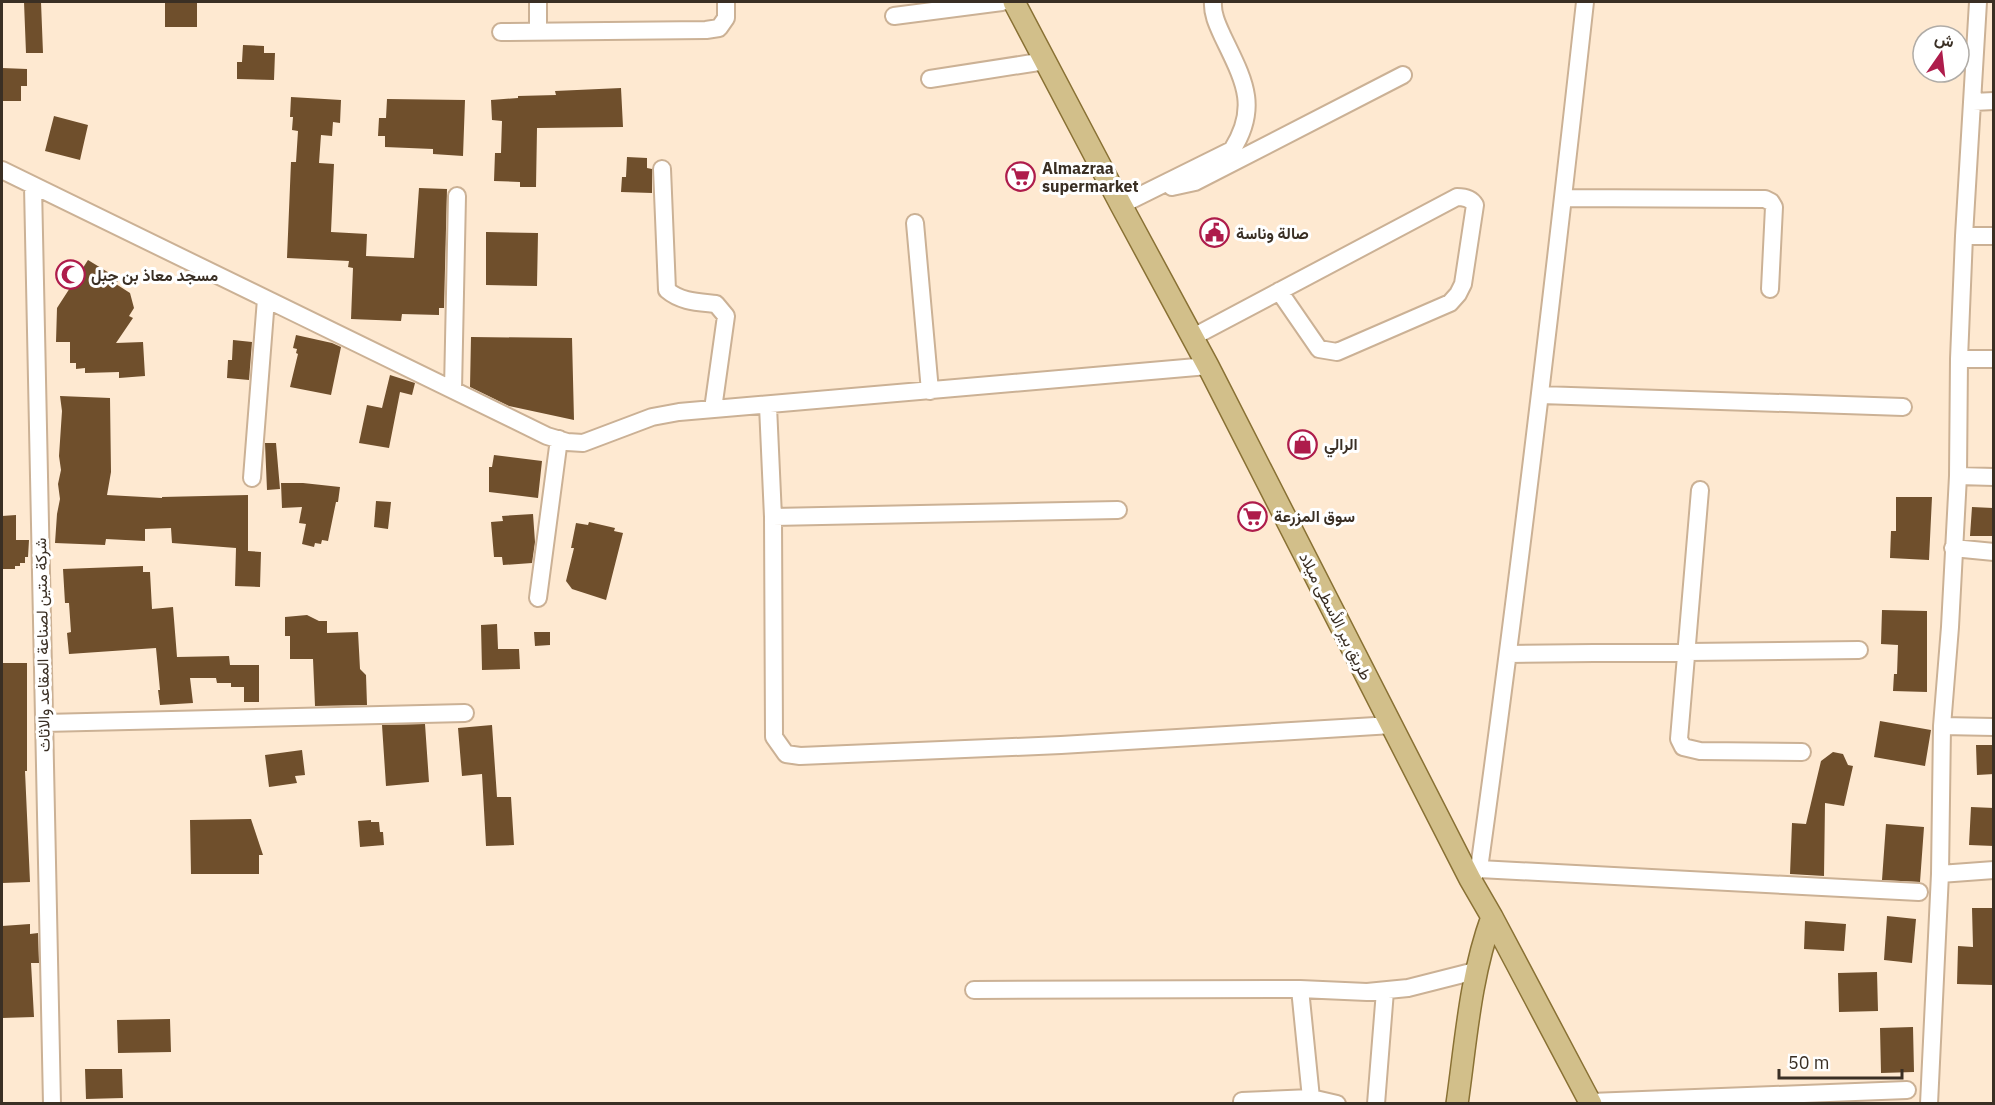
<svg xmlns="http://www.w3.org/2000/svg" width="1995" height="1105" font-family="'IBM Plex Sans',Vazirmatn,sans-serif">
<rect width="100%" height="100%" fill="#fee9d1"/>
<!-- building -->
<path fill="#6f4f2c" d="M24,2H41L43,53H26Z
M165,2H197V27H165Z
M243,45L264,46V53H275L274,80L237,79V62H242Z
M2,68L27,69V86H21V101H2Z
M621,88L623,127L537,128L536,187H520V182L494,181L495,153H501L502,121L492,120L491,100L518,98V96L556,95L555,91Z
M291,97L341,100L340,123L333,122L332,136L321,135L319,163L334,164L331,232L367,234L366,256L414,258L419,188L447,189L444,308H439V315L402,314L401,321L351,319L353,268L348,267L349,261L287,258L291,162H296L298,131L292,130L293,117H290Z
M387,99L465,100L463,156L433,154V149L385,147V136H378L379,118H386Z
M54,116L88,125L80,160L45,151Z
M627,157L647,158V168L652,169V193L621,192L622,177H626Z
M486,232L538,233L537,286L486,285Z
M88,260L119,279L116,284L130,293L134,308L129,316L133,318L116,343L143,342L145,376L119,378V372L85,373V368L76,369V363H70V342H56L57,308Z
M296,335L332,343L341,347L331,395L290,387L298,354L296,353L297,349L293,348Z
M471,337L572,338L574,420L509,406L470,387Z
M233,340L252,342L249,380L227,378L228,360H232Z
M390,375L415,383L412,395L400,392L389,448L359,443L367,405L382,408Z
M60,396L110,398L111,472L107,495L162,498V497L248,495V551L261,552L260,587L235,586L236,548L172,543L171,528L145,529V541L106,539L105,545L55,543L57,514L60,499L58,484L61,470L59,456L62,411Z
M265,443H276L280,489L267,490Z
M494,455L542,461L538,498L489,492V467H492Z
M281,483H303L340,487L338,502H336L328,541L322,540L321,544L315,543L314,547L302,544L306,524L299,523L302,507L282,508Z
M1896,497H1932L1929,560L1890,558L1891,531H1896Z
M376,501L391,502L388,529L374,527Z
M1972,507L1993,508L1992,536H1970Z
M533,514L535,542L532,563L503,565L502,557H494L491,522L503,521L502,516Z
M16,515V540H29L28,557H25V563H20V566H15V569H2V516Z
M589,522L615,528L614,531L623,533L606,600L572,589L566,581L574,548H571L576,523L588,525Z
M143,566V572H150L152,609L173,607L177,657L229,656L230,665H259V702H244V687H231V683H217L216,678H190L193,703L160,705L158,690H160L156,648L69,654L67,633L71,632L69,603H65L63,569Z
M1882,610L1927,611V692L1893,691L1894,674H1897L1898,645L1881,644Z
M307,615L319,621H327V633L358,632L360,669L366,675L367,705L315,706L313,659H290V636H285V617Z
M497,624L498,649H519L520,669L482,670L481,625Z
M534,632H550V645L535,646Z
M2,663H27V771H25L30,882L2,883Z
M1880,721L1931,730L1925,766L1874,757Z
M425,724L429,782L386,786L382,725Z
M492,725L497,797H511L514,845L486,846L482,774L462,776L458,728Z
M1976,745H1994V774L1977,775Z
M302,750L305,775L295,776L297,783L269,787L265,755Z
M1833,752L1843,754L1848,765L1853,766L1844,806L1825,803L1824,876L1790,874L1792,823L1806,824L1821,761Z
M1971,807L1994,808V846L1969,845Z
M251,819L263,855H259V874H191L190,820Z
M371,820V822H379L380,832H383L384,845L360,847L358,821Z
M1886,824L1924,827L1920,882L1882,880Z
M1972,908H1994L1993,985L1957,984L1958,946L1973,947Z
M1887,916L1916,919L1912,963L1884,960Z
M1805,921L1846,924L1844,951L1804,949Z
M30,924V934L38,933L39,963H31L34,1017L2,1018V926Z
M1877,972L1878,1011L1839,1012L1838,973Z
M170,1019L171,1052L118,1053L117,1020Z
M1913,1027L1914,1072L1881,1073L1880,1028Z
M85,1069H122L123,1098L86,1099Z"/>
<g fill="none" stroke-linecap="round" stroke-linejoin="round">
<defs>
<path id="minor" d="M538,2V32
M894,16L1002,2
M501,32L706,30L719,28L726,18V2
M930,79L1045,61
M1973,102L1994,101
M662,169L667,290C681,302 698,302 716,304L726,316L713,409
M2,170L547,436L567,442L583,443L652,417L679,412L1208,366
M33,186L52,1104
M1172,187L1195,182L1403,75
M1563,198L1765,199L1771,202L1774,207L1770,289
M1121,205L1232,150C1260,106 1243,79 1223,37C1218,26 1212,14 1213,2
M915,223L930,391
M1964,236H1994
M1193,337L1457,197C1464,197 1471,198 1475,205L1463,284L1458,294L1450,303L1337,352L1319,349L1279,291
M1959,359H1994
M453,390L457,196
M1541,395L1903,407
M768,406L773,517L774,737L786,754L800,756L1061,745L1392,725
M1958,476L1994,477
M252,478L266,299
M1700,490L1679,739L1683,747L1700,751L1802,752
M773,517L1118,510
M1953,548L1994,552
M538,598L559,439
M1509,654L1859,650
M44,723L465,713
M1942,726L1994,727
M1479,869L1919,892
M1940,874L1994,870
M1470,879L1479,869C1519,581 1553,291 1585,2
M1300,989L1311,1098L1337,1104
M974,990L1300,989L1367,992L1408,988L1475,971
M1242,1101L1311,1098
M1590,1102L1907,1090
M1376,1104L1385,991
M1929,1104L1940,874L1942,726L1950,627L1958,476L1959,359L1964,236L1978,2"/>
<path id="major" d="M1014,2L1121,205L1208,366L1470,879L1492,917L1591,1104
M1457,1104C1466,1041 1470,977 1492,917"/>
</defs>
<!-- minor casing -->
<use href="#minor" stroke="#cbb195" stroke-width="20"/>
<!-- major casing -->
<use href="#major" stroke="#897134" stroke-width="24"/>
<!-- minor -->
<use href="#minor" stroke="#fff" stroke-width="16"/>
<!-- major -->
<use href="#major" stroke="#d2bf8a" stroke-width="21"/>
</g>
<!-- icons -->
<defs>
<symbol id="supermarket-ring" viewBox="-11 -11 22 22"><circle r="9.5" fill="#fff" stroke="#ae1c4b" stroke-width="1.5"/><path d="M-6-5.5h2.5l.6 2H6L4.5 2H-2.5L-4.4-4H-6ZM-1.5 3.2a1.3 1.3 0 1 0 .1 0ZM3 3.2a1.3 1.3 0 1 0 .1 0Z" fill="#ae1c4b"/></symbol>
<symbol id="civic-ring" viewBox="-11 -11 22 22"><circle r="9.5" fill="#fff" stroke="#ae1c4b" stroke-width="1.5"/><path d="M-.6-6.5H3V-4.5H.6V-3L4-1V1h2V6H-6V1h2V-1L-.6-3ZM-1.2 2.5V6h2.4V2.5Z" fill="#ae1c4b"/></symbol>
<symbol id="mosque-ring" viewBox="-11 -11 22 22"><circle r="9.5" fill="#fff" stroke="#ae1c4b" stroke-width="1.5"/><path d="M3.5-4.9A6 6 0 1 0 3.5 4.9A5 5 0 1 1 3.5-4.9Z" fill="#ae1c4b"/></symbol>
<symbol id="shop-ring" viewBox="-11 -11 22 22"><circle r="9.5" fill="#fff" stroke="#ae1c4b" stroke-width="1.5"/><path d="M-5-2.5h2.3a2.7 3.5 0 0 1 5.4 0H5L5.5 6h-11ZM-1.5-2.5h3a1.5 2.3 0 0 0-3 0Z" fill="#ae1c4b"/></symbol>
</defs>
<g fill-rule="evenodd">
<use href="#supermarket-ring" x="1004" y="160" width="33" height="33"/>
<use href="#civic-ring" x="1198" y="216" width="33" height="33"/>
<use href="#mosque-ring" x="54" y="258" width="33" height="33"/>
<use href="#shop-ring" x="1286" y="428" width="33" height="33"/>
<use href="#supermarket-ring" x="1236" y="500" width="33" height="33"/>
</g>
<g text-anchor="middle" stroke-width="6" stroke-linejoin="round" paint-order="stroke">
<!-- poi labels -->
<g font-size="16" font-weight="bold" fill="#3a2f24" stroke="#fff" text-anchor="start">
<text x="1042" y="174">Almazraa<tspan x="1042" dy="18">supermarket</tspan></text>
<text x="1236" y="239">صالة وناسة</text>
<text x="91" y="281">مسجد معاذ بن جبل</text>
<text x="1324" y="450">الرالي</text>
<text x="1274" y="522">سوق المزرعة</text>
</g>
<!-- street labels -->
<g font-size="16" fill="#3a2f24" stroke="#fff">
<text transform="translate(1336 616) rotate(63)" y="6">طريق بير الأسطى ميلاد</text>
<text transform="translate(42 645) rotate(-91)" y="6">شركة متين لصناعة المقاعد والاثاث</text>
</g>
</g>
<!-- border -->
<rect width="1995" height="1105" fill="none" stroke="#3a2f24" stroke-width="6"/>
<!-- north arrow -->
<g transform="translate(1941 54) rotate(14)"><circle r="28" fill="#ffffff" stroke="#b0aca7" stroke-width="1.5"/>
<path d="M0-4.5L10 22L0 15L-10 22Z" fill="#ae1c4b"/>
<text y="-9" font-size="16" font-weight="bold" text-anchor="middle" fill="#3a2f24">ش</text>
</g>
<!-- scale -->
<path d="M1779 1069v9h123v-9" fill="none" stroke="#3a2f24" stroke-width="3"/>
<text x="1788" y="1069" font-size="18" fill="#3a2f24" stroke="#ffffff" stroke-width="4.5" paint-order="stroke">50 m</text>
</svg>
